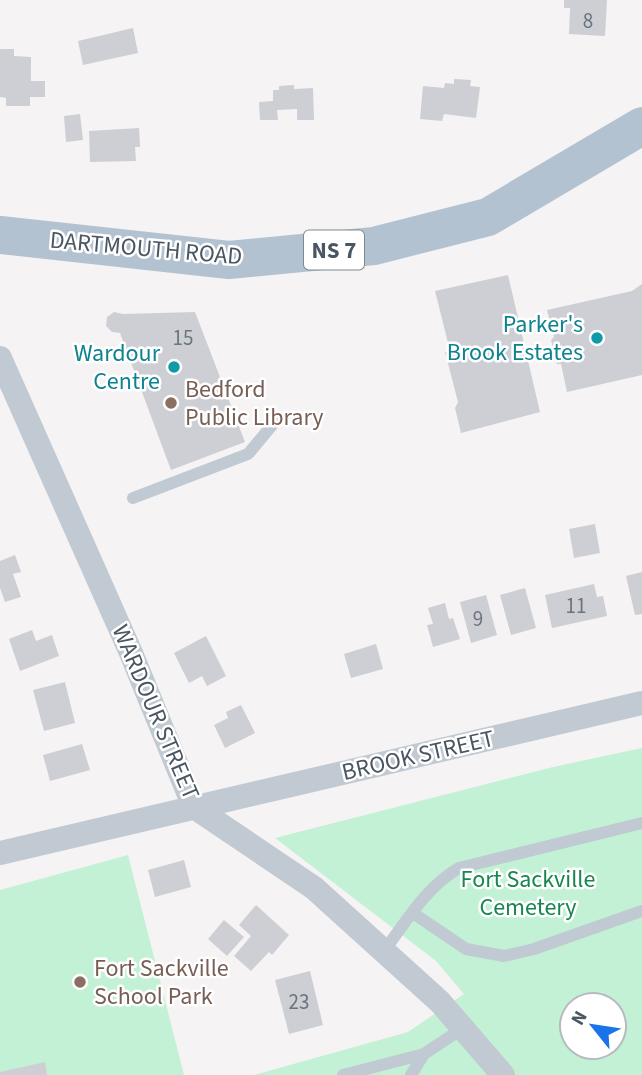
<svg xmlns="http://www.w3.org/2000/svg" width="642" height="1075" font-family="'Source Sans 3',sans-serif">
<rect width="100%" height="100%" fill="#f5f3f3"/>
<!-- green -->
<path fill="#c3f1d5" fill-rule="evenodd" d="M642,748V1075H254L408,1032L464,994L436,961L275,838L553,767ZM572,1005H614V1047H572Z
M128,855L184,1075H0V890Z"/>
<!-- building -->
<path fill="#cdcfd5" d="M564,0H607L605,36L569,34L570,8H564Z
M133,28L138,53L83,65L78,41Z
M0,49H14V56L31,57V81H45V97H30V106H6V98L0,97Z
M454,79L471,80L470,86L480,87L476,118L444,114L442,121L420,119L423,86L444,88L445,83L454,84Z
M294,85V89L313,88L314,120H297V109L277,110L278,120H260L259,102L273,101V90H279V86Z
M80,114L83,140L66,142L64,116Z
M139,128L140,147H135L136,161L90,162L89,131Z
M508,275L540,412L461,433L455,408L458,402L445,352L450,351L435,291Z
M642,284V375L567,392L561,364H557L551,340L554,337L547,310L632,291Z
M114,312L123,314L195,312L245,442L171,470L120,333L112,332L106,326L107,317Z
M595,524L600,553L574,558L569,529Z
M15,555L21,572L13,574L21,597L5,602L0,588V561Z
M642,572V614L635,615L626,576Z
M594,584L597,597L603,596L607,616L552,628L545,595Z
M525,588L536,628L511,635L500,595Z
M486,595L497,635L471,643L460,602Z
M445,603L449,619L453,618L460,639L433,647L427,625L433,624L428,608Z
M32,630L36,641L52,635L59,656L20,671L9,639Z
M206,636L226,676L207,686L202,676L189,683L174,653Z
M376,644L383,669L351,678L344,654Z
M65,682L75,723L44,731L33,690Z
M241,705L255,733L225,748L214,725L228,718L226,712Z
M82,744L90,770L50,781L43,755Z
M184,860L191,887L155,897L148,870Z
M256,905L289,935L272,955L269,952L251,971L234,956L251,936L239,925Z
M224,920L244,937L227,956L208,939Z
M310,971L323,1025L289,1034L275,980Z
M45,1062L47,1075H0V1072Z"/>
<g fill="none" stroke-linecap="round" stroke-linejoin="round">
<!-- lane -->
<path stroke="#c1cad2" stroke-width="12" d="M133,498L248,454L274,423
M413,913L466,949L504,956L534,949L642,911
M384,951C406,922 427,886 459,868L642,823
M343,1075L424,1054L463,1028
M411,1075L424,1054"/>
<!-- street -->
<path stroke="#c1cad2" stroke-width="24" d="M0,358L131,653L194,807L314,888L440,1002L503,1075
M0,853L642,703"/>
<!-- primary -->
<path stroke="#b3c2d1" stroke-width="38" d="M0,235L229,260L374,246L488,217L642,126"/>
</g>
<!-- markers -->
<g fill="#0f9aa8" stroke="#fff" stroke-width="2.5">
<circle cx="597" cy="338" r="7"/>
<circle cx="174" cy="367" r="7"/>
</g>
<g fill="#8d6e63" stroke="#fff" stroke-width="2.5">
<circle cx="171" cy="403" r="7"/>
<circle cx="80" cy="982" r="7"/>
</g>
<g text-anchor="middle" stroke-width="5" stroke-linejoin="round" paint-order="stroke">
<!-- number labels -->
<g font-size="21" fill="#6b747e">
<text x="588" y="28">8</text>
<text x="183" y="345">15</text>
<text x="576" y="613">11</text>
<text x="478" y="626">9</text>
<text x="299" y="1009">23</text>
</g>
<!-- shield labels -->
<rect fill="#fff" stroke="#808990" stroke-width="2" x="304" y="230.5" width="60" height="39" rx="5"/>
<g font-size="23" font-weight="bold" fill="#4a5661">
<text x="334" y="258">NS 7</text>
</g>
<!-- street labels -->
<g font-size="24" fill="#4a5661" stroke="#fff">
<text transform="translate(146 248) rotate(5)" y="8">DARTMOUTH ROAD</text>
<text transform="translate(156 712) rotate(67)" y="8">WARDOUR STREET</text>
<text transform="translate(418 755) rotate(-13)" y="8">BROOK STREET</text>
</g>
<!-- culture labels -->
<g font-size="24" fill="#0d838f" stroke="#fff" text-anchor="end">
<text x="583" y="332">Parker's<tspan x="583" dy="28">Brook Estates</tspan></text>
<text x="160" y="361">Wardour<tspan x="160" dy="28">Centre</tspan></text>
</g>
<!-- education labels -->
<g font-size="24" fill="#785e54" stroke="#fff" text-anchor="start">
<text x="185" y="397">Bedford<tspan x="185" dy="28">Public Library</tspan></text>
<text x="94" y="976">Fort Sackville<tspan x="94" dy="28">School Park</tspan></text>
</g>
<!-- park labels -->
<g font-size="24" fill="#17864f" stroke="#fff">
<text x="528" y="887">Fort Sackville<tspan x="528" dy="28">Cemetery</tspan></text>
</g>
</g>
<!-- north arrow -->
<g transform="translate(593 1026) rotate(300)"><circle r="33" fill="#ffffff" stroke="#b7bbc0" stroke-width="2"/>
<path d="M0-5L12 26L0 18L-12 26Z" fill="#1a73e8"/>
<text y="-10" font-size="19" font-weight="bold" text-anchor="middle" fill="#4a5661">N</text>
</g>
</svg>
